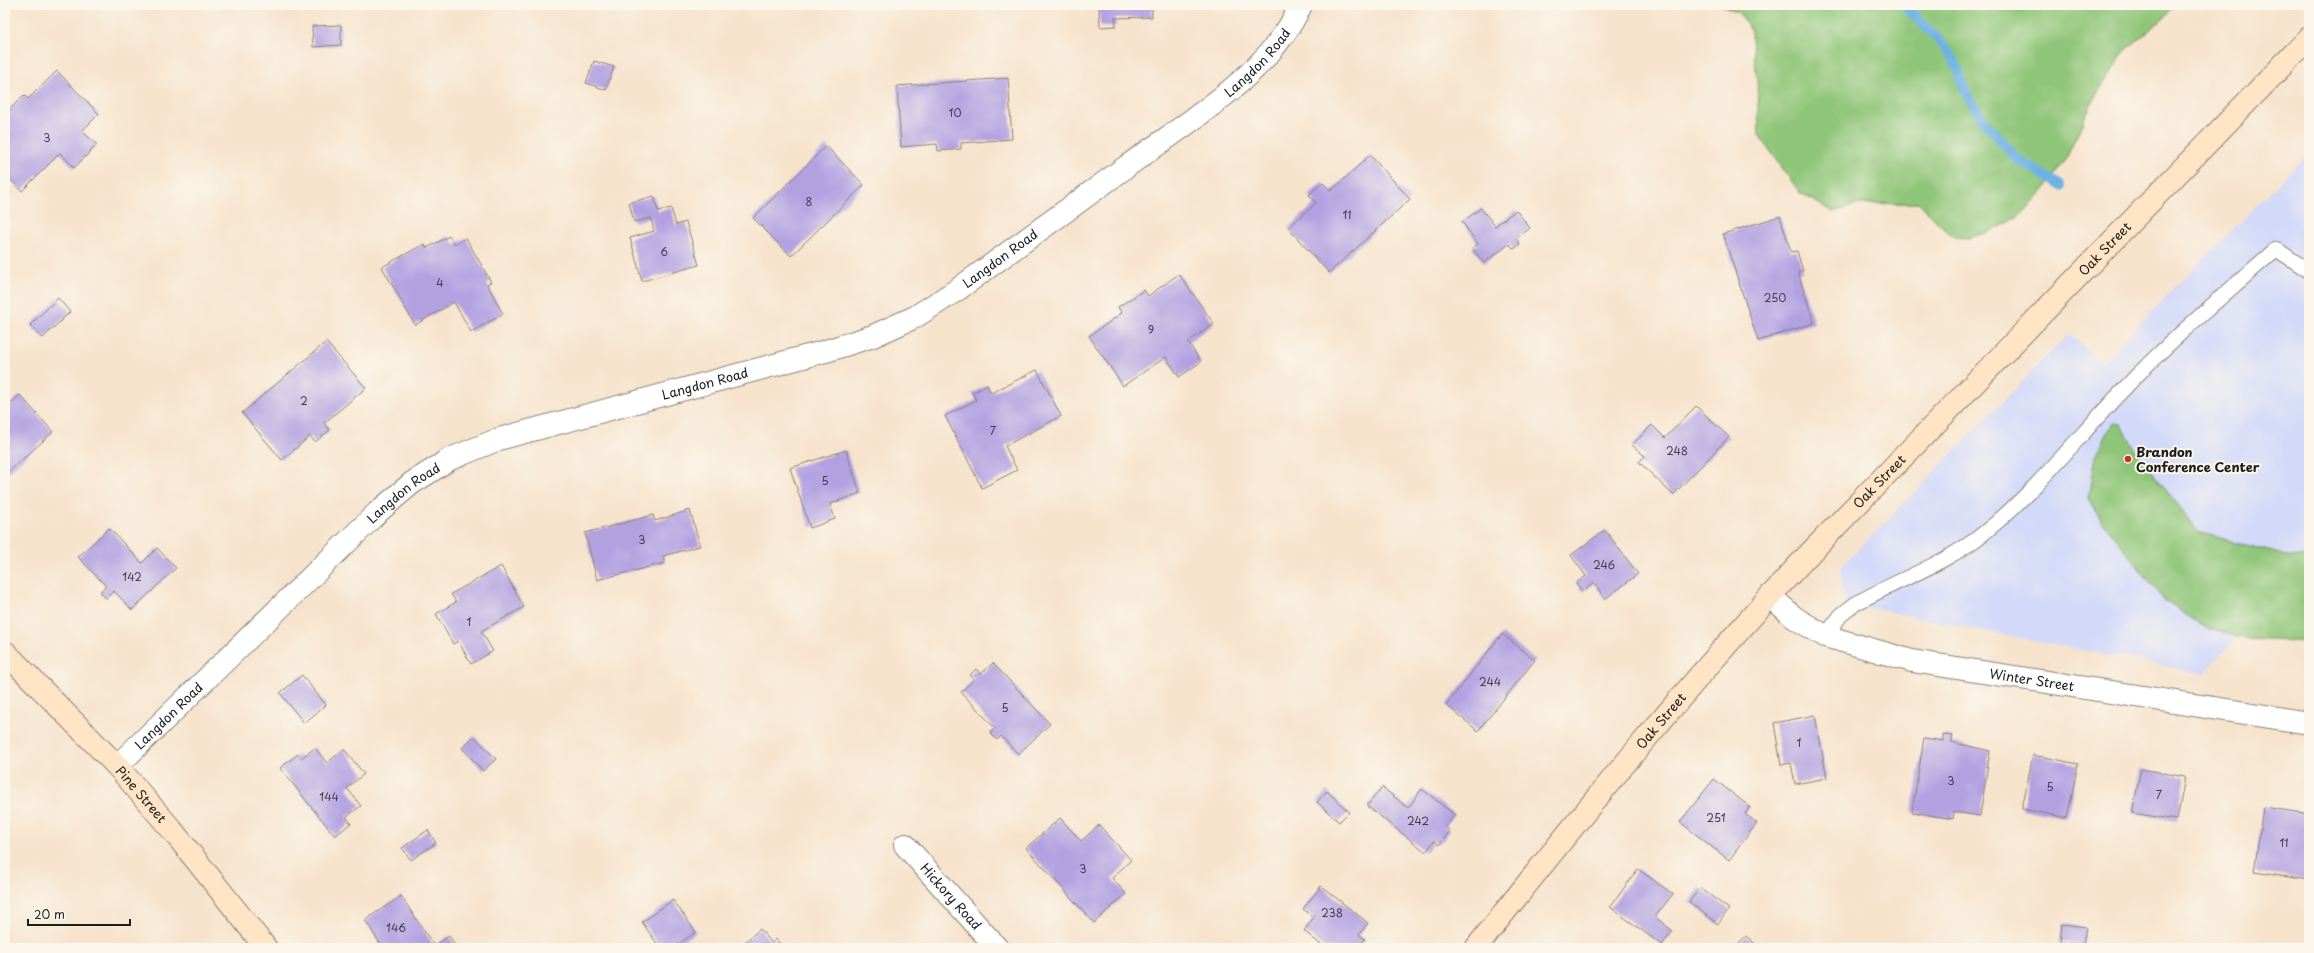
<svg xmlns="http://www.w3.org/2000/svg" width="2314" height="953" font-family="'Playpen Sans',sans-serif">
<rect width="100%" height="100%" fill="#fbf7ec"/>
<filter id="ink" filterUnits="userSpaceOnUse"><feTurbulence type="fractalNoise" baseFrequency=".025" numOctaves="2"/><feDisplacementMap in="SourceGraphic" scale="8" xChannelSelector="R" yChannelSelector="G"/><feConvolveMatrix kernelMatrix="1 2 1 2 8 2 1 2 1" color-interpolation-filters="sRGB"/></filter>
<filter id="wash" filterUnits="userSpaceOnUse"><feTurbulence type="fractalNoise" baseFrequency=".012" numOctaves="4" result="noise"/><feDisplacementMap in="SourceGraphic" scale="16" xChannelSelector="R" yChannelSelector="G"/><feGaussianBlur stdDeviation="0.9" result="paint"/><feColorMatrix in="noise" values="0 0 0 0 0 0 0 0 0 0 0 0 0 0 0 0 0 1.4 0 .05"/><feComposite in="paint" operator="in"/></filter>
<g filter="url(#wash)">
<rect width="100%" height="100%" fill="#f6e3cc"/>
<!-- built -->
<path fill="#d2d9f9" d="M2309,152V557L2204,674L1844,603L1840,568L2069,334L2102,362Z"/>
<!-- green -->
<path fill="#8fc578" stroke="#56704a" d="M1722,5H2178L2125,51L2093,100L2065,161L2037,199L2027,209L2010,222L1987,233L1968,238L1956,237L1948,232L1918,203L1860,204L1833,212L1800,193L1759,135L1757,80L1751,30L1738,12Z
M2113,423L2121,424L2139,456L2198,532L2287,556L2309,557V642L2246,639L2206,628L2165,601L2102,521L2089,498L2096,455Z"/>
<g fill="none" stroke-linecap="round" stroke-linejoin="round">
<!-- stream -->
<path stroke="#6eb2e4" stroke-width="10" d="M1903,5L1940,41L1954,60L1966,93L1985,122L2016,158L2061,186"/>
</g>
<g id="blocks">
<!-- building -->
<path fill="#b2a0e1" d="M1099,5H1152V17L1115,18L1116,26L1100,27Z
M341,25V45L313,47L312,26Z
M594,61L614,67L606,90L586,83Z
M57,71L99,114L82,131L97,145L74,168L60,153L22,191L5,174V114L24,95L28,99Z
M1008,78L1012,139L961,143V149L938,151L937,144L901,147L897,86Z
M826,146L864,185L791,256L753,218Z
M1370,155L1410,199L1329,273L1288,228L1316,203L1309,195L1322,182L1331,191Z
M654,196L658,211L671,208L676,225L686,222L699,265L642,281L630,238L654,231L651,218L634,222L629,203Z
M1481,208L1495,226L1516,210L1530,228L1516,239L1520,244L1514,249L1509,244L1484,263L1472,248L1478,244L1462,222Z
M1780,216L1791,252L1797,251L1803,271L1798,272L1814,323L1758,341L1723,234Z
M449,236L454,244L466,238L491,282L487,284L503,314L471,332L454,302L415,325L382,267L424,244L427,248Z
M1179,274L1214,324L1188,342L1201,362L1179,377L1166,357L1123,386L1089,336L1122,313L1118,307L1144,290L1148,296Z
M58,298L70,312L43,338L30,325Z
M326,342L366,388L324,423L330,430L315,442L310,436L282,460L242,413Z
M1037,370L1061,416L1005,446L1017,470L982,488L945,416L976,400L972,393L987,385L991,393Z
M20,395L53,432L5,475V408Z
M1696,406L1729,437L1673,495L1639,462L1645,456L1632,445L1652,425L1665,438Z
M846,450L860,493L830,504L835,519L810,528L790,468Z
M690,510L700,546L663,556L665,563L597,580L585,533L653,515L655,521Z
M109,528L142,563L157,548L176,568L132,610L114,591L106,598L100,592L106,586L78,557Z
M1605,530L1638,574L1605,599L1594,583L1583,592L1576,583L1586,576L1571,555Z
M501,566L524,607L481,631L493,651L471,664L458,641L453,644L436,614L456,602L451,594Z
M1502,634L1535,660L1478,731L1446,705Z
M993,663L1050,724L1018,754L1001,736L997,740L990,733L995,728L961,692L974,679L970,675L976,669L981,674Z
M302,675L326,705L304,723L280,693Z
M1815,715L1827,778L1795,784L1791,763L1781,765L1774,723Z
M1943,735L1953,736L1951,742L1990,751L1980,816L1954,812L1953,819L1912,812L1924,738L1943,741Z
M474,736L496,759L483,771L462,748Z
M315,748L327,763L344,749L364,774L347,788L361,806L346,817L351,823L335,836L280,768L298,754L301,758Z
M2033,755L2078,764L2067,818L2022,809Z
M2141,769L2185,777L2177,820L2132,813Z
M1714,779L1750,807L1745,814L1757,823L1729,860L1680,822Z
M1382,787L1408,808L1422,789L1455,815L1445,827L1450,831L1439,845L1434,841L1426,852L1367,806Z
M1327,791L1349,812L1339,822L1317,802Z
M2263,807L2309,814V880L2254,872Z
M1060,818L1081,841L1099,825L1131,860L1112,878L1126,894L1094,923L1026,848Z
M428,830L436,843L411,860L402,848Z
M1638,869L1673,894L1655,917L1673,931L1662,945L1610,907Z
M1321,886L1368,923L1359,935L1365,939L1357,948H1325L1304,931L1314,917L1303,909Z
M1700,888L1729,909L1718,924L1689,902Z
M401,896L434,946L449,936L457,948H383L365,920Z
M673,900L696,932L673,948H660L642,922Z
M2062,924L2086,927L2083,945L2060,942Z
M760,929L772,943L776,939L784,948H738Z
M1746,936L1760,948H1736Z"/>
</g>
</g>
<g filter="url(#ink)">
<use href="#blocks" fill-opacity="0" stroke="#898074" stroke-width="1"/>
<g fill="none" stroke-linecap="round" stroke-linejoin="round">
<defs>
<path id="service" d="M1825,636L1841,615L1855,604C1897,580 1946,564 1984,533C2036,491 2077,438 2123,390C2171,339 2224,295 2276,249L2309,271"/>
<g id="minor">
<path id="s1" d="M117,766L378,512L412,483L450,459L499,439L826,351L873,336L915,317L957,290C1013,249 1069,208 1126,167C1186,123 1269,75 1301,5"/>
<path id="s2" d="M905,845L997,948"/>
</g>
<g id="tertiary">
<path id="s3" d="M1770,596L1795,618L1825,636L1912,661L2309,723"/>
</g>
<g id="secondary">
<path id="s4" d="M5,652L117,766L172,830L266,948"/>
<path id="s5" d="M1476,948C1583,813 1691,680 1809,554L2309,38"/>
</g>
</defs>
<!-- service casing -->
<use href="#service" stroke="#898074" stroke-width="16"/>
<!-- minor casing -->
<use href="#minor" stroke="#898074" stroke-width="24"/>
<!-- tertiary casing -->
<use href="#tertiary" stroke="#898074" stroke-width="24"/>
<!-- secondary casing -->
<use href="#secondary" stroke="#898074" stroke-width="24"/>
<!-- service -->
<use href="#service" stroke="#fff" stroke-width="14"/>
<!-- minor -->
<use href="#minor" stroke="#fff" stroke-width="22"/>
<!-- tertiary -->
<use href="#tertiary" stroke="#fff" stroke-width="22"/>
<!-- secondary -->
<use href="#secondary" stroke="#ffe4c6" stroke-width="22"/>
</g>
</g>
<!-- markers -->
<circle fill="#c8321e" stroke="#fbf7ec" stroke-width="1.5" cx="2128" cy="459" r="4"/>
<g text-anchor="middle" stroke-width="4" stroke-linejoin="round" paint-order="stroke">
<!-- number labels -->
<g font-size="11" fill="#423d4d">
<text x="955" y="117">10</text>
<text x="47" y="142">3</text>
<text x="809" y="206">8</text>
<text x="1347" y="219">11</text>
<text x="664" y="256">6</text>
<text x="440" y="287">4</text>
<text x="1775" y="302">250</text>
<text x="1151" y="334">9</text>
<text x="304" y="405">2</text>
<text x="993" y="435">7</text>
<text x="1677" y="455">248</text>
<text x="825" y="485">5</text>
<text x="642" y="544">3</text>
<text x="1604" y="569">246</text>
<text x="132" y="581">142</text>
<text x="469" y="626">1</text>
<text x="1490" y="686">244</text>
<text x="1005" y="712">5</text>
<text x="1799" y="747">1</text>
<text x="1951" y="785">3</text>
<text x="2050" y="791">5</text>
<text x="2159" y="799">7</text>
<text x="329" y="801">144</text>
<text x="1716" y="822">251</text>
<text x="1418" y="825">242</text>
<text x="2284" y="847">11</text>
<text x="1083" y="873">3</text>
<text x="1332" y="917">238</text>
<text x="396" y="932">146</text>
</g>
<!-- street labels -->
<g font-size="13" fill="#1c1c1c" stroke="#fbf7ec">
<text dy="5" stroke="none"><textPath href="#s1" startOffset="1368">Langdon Road</textPath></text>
<text dy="5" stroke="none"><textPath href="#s5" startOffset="941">Oak Street</textPath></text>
<text dy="5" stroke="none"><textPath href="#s1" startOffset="1044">Langdon Road</textPath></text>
<text dy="5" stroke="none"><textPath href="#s1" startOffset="720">Langdon Road</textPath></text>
<text dy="5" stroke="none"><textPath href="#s5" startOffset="617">Oak Street</textPath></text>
<text dy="5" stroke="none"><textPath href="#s1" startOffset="396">Langdon Road</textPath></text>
<text dy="5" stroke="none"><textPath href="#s3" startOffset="280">Winter Street</textPath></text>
<text dy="5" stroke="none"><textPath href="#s1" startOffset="72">Langdon Road</textPath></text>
<text dy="5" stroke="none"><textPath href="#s5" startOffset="293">Oak Street</textPath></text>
<text dy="5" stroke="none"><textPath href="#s4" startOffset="197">Pine Street</textPath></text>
<text dy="5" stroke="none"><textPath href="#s2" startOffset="69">Hickory Road</textPath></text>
</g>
<!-- poi labels -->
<g font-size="13" font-weight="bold" fill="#1c1c1c" stroke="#fbf7ec" text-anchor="start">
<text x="2136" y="457">Brandon<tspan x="2136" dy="15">Conference Center</tspan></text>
</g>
</g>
<!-- margin -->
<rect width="2314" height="953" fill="none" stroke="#fbf7ec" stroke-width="20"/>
<!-- scale -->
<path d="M28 919v6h102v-6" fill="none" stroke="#1c1c1c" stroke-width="2"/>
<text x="34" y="919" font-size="12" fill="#1c1c1c" stroke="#fbf7ec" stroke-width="3" paint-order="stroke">20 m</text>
</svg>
